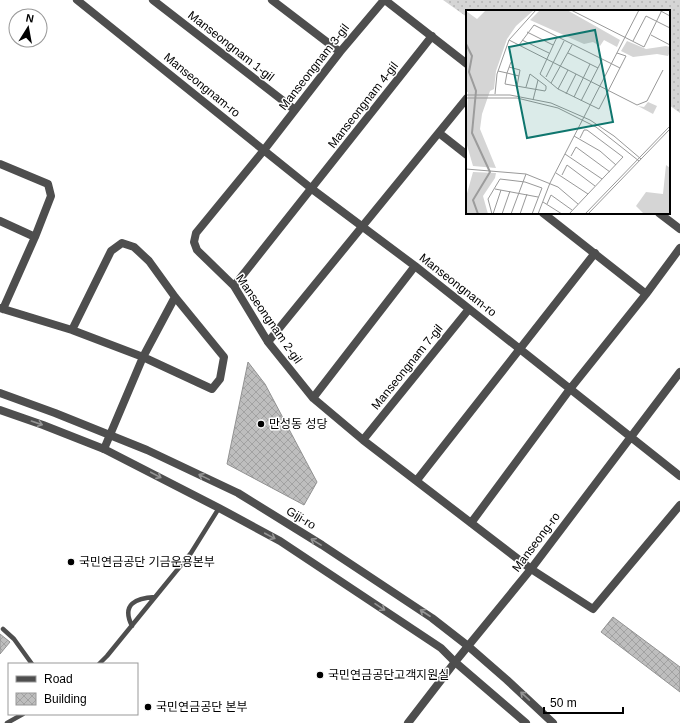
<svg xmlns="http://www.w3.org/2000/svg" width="680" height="723" font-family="Helvetica,'Noto Sans KR',sans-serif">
<defs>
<pattern id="grass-dots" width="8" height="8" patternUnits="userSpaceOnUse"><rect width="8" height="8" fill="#d5d5d5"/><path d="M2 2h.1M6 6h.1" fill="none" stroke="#b5b5b5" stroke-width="1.8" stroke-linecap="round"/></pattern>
<pattern id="building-cross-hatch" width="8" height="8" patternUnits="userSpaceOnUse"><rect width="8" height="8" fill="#bebebe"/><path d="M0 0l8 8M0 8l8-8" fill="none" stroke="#a2a2a2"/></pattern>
</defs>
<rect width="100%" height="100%" fill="#fff"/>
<!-- grass -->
<path fill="url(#grass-dots)" d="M443,0H680V113L669,105V11H467V17Z"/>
<!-- building -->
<path fill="url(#building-cross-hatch)" stroke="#929292" d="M248,362L265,384L317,482L304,505L227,464Z
M613,617L680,667V692L601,632Z
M0,634L10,642L0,654Z"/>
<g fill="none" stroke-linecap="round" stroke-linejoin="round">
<!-- service -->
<path stroke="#4e4e4e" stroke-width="4.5" d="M132,626C121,604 136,598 155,597
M3,629L14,639L32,664
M99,664L107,656L191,553L219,508
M7,723L23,714"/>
<!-- minor -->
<path stroke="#4e4e4e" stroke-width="8" d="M77,0L312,189L415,266L680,476
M153,0L295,110
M272,0L340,52
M384,0L340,52L264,150L196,233L194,242L197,250L234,286L268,342L313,398L363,440L531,569L593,609L680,505
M385,0L467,64
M439,133L467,155
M0,164L48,184L51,196L35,237L3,309
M543,213L646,294
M659,213L680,229
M0,221L35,237
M234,286L432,36
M0,308L72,330L143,357L212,389L220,379L224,357L175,297L149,261L134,247L122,243L111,251L72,330
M268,342L467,98
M313,398L415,266
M363,440L469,309
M104,449L143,357L175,297
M417,480L595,253
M471,523L570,389L646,294L680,248
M408,723L455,662L531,569L680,372"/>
<!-- tertiary -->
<path stroke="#4e4e4e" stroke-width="8" d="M0,393L55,413L147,450L238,493L322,545L432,618L468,646L507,680L553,723
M0,410L43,425L104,449L219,508L280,541L441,648L455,662L526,723"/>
</g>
<!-- one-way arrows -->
<defs><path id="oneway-shaft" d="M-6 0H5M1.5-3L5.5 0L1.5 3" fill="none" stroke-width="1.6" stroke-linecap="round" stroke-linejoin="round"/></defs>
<g stroke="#959595">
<use href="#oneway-shaft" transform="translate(37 423) rotate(19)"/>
<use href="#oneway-shaft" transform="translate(156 475) rotate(28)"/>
<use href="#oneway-shaft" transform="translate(204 477) rotate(-154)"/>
<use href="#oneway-shaft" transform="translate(270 536) rotate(28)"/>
<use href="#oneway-shaft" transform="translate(316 542) rotate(-149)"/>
<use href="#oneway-shaft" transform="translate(380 607) rotate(34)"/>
<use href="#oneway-shaft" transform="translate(425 613) rotate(-147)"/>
<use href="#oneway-shaft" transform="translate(525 696) rotate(-137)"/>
</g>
<!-- markers -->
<g fill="#000" stroke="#fff" stroke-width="1.5">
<circle cx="261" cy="424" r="4"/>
<circle cx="71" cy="562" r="4"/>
<circle cx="320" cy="675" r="4"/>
<circle cx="148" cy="707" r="4"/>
</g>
<g text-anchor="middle" stroke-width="3" stroke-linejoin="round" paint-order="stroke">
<!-- street labels -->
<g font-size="12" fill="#000" stroke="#fff">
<text transform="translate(231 46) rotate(38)" y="4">Manseongnam 1-gil</text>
<text transform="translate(314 67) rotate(-52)" y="4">Manseongnam 3-gil</text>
<text transform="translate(202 85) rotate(39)" y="4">Manseongnam-ro</text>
<text transform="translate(363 105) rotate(-52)" y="4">Manseongnam 4-gil</text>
<text transform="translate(458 285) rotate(38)" y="4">Manseongnam-ro</text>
<text transform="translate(269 319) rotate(55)" y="4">Manseongnam 2-gil</text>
<text transform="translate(407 367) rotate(-51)" y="4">Manseongnam 7-gil</text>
<text transform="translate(301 518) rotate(31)" y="4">Giji-ro</text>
<text transform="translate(536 542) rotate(-53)" y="4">Manseong-ro</text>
</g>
<!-- poi labels -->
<g font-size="12" fill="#000" stroke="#fff" text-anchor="start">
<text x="269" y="428">만성동 성당</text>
<text x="79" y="566">국민연금공단 기금운용본부</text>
<text x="328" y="679">국민연금공단고객지원실</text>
<text x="156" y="711">국민연금공단 본부</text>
</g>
</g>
<!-- overview -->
<g transform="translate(466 10)">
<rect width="204" height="204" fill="#fff"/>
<path d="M20,0H68L50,16L41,29L30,61L28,79L24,81L16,104L14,119L30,158L7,156L0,132L2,82H0V1L11,9ZM74,0H101L154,30L151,37L138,30L134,36L127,32L118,34L64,10ZM161,31L180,39L200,36L204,37V42L202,46L191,44L167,47L155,41ZM182,92L191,96L187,104L172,96L178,97ZM7,162L30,163L29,168L17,186L22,204H0V187Z" fill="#d5d5d5"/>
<path d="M200,155L204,158V203L178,204L170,196L180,182L197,184Z" fill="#d5d5d5"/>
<path fill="none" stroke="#9c9c9c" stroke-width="2" d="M0,34L6,46L3,62L10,81L6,123L24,162L7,190L12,204"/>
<path fill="none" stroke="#999" stroke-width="1" d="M105,0L178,37L196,0M193,0L204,6M61,22L87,35M185,25L204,35M91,27L74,64L92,79L133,99L160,46L151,43M43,30L171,95L181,91L197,60M56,30L83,43M167,31L180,6L204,18M53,35L68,15L154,58M102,43L132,58M43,57L54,60L51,76M32,61L41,63L45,52M53,66L41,63L39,74L79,81L80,79V76L64,64L60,77M80,67L98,31M85,73L106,35M92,79L102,60M29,84L31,64L43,30L70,0M100,84L110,64M0,85H44L85,93L124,110L148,126L175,149M108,87L124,54M0,88H51L92,98L130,117L173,151M67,90L72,70M115,91L136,50M108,126L134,141L150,155M99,144L136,169M105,146L110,137L144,162M0,159L60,164L92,177L112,194M90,163L122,184M96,165L101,155L129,176M29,179L72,187M77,192L96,204M81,194L85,185L106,200M26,204L22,189L34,169L59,172L76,178L66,204M27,204L35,180M36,204L44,181M45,204L60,164M54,204L61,184M72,204L84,173L173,0M103,204L157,147L121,120H118L114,128M119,204L204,116M122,204L204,119"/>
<path fill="#0f766e" fill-opacity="0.15" stroke="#0f766e" stroke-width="2" d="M129,20L147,112L61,128L43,37Z"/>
<rect width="204" height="204" fill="none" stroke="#000" stroke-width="2"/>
</g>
<!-- legend -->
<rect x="8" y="663" width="130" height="52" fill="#ffffff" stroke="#999999"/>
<rect x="16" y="676" width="20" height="6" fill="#4e4e4e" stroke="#999999"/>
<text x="44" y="683" font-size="12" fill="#000000">Road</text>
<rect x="16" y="693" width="20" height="12" fill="url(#building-cross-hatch)" stroke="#999999"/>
<text x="44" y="703" font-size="12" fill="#000000">Building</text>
<!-- north arrow -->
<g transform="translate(28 28) rotate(11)"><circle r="19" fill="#ffffff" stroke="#999999"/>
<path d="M0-3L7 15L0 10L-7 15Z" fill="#000000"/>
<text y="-6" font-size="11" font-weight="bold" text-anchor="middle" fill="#000000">N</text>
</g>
<!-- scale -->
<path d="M544 707v6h79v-6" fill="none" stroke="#000000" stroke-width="2"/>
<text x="550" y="707" font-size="12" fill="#000000" stroke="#ffffff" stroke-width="3" paint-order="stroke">50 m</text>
</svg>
